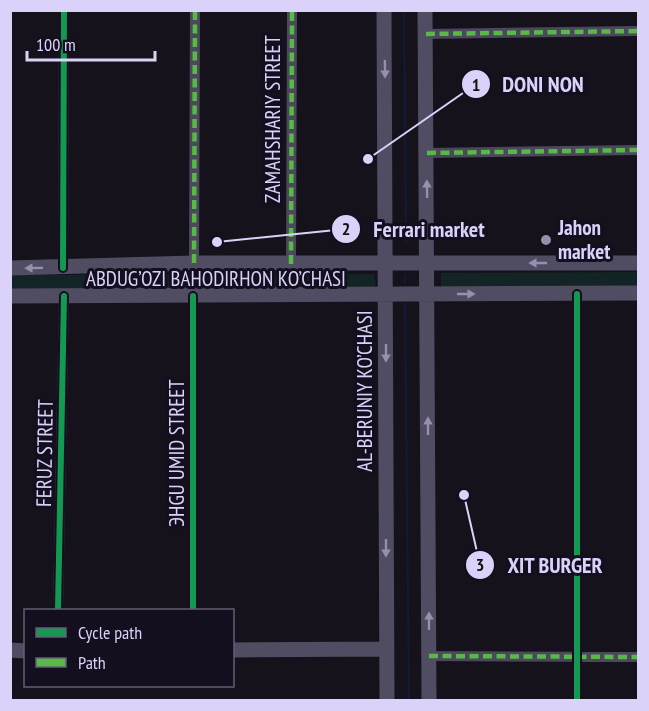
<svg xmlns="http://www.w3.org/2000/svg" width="649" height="711" font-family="'PT Sans Narrow',sans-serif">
<rect width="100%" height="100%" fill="#15121c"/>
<!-- green -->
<path fill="#132427" d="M638,272V286L441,287V273Z
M374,274L376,285L373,287L11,289L10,275Z"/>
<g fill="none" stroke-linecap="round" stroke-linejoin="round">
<!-- stream -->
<path stroke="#101b3a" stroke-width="2" d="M404,10L406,243
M405,275V282
M405,304L409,700"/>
<!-- street -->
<path stroke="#4b485c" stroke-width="10" d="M426,34L638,31
M427,153L638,150
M194,263L195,10
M291,264L292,10
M63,268L64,10
M58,610L64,296
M193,610V296
M429,656L638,657
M577,700V294"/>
<!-- secondary -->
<path stroke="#504c62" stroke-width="15" d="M384,10L387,700
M425,10L429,700
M10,268L194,263H638
M10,296L638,293
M10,650L26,651
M232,650L387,649"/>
<!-- quiet -->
<path stroke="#58b947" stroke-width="4.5" stroke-dasharray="9 4.5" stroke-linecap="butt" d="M426,34L638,31
M427,153L638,150
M194,263L195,10
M291,264L292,10
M429,656L638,657"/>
<defs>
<path id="cycleway" d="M63,268L64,10
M58,610L64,296
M193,610V296
M577,700V294"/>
</defs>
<!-- cycleway casing -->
<use href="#cycleway" stroke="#140f1f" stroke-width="10"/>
<!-- cycleway -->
<use href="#cycleway" stroke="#139951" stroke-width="6"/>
</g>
<!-- one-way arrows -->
<defs><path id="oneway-solid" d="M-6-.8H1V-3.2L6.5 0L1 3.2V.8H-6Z" transform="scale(1.5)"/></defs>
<g fill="#968fae">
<use href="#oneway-solid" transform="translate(385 69) rotate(89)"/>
<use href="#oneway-solid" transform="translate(427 189) rotate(-91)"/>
<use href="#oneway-solid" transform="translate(538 263) rotate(-180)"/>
<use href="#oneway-solid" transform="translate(34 268) rotate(179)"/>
<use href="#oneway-solid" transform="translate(466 294)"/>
<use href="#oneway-solid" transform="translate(386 353) rotate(90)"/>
<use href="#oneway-solid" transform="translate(428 426) rotate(-90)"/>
<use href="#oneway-solid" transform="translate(386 548) rotate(90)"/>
<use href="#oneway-solid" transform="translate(429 621) rotate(-90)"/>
</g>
<!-- markers -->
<circle fill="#968fac" stroke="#140f1f" stroke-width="2" cx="546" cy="240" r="6"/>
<g text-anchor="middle" stroke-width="6" stroke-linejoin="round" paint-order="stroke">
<!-- street labels -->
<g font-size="21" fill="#dbd2fa" stroke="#140f1f">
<text transform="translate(273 119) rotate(-90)" y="7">ZAMAHSHARIY STREET</text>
<text x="216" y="286">ABDUG’OZI BAHODIRHON KO’CHASI</text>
<text transform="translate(365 391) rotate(-90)" y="7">AL-BERUNIY KO’CHASI</text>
<text transform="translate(45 453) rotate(-89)" y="7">FERUZ STREET</text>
<text transform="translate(177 453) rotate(-90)" y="7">ЭHGU UMID STREET</text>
</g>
<!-- poi labels -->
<g font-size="21" font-weight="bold" fill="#dbd2fa" stroke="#140f1f" text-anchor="start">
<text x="558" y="235">Jahon<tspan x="558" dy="24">market</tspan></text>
</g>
</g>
<!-- callouts -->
<path fill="none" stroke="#dbd2fa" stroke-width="2" d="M368 159L476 84M217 242L346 229M464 495L480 565"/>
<g fill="#dbd2fa" stroke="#140f1f" stroke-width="2">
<circle cx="368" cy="159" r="6"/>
<circle cx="217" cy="242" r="6"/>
<circle cx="464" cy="495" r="6"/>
<circle cx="476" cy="84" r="15"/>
<circle cx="346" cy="229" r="15"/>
<circle cx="480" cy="565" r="15"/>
</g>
<g font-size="18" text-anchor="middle" font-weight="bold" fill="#111">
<text x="476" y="91">1</text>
<text x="346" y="235">2</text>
<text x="480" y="571">3</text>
</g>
<g font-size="22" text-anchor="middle" font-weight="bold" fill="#dbd2fa" stroke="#140f1f" stroke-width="6" stroke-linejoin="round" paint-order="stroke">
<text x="543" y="92">DONI NON</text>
<text x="429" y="237">Ferrari market</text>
<text x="555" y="573">XIT BURGER</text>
</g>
<!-- border -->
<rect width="649" height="711" fill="none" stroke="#dbd2fa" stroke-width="24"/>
<!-- legend -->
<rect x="24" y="609" width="210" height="78" fill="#140f1f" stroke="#645d77" stroke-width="1.5"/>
<rect x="36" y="628" width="30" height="9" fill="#139951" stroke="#645d77" stroke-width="1.5"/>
<text x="78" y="639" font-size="18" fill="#dbd2fa">Cycle path</text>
<rect x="36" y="658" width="30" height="9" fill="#58b947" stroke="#645d77" stroke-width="1.5"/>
<text x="78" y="669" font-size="18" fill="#dbd2fa">Path</text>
<!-- scale -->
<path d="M27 51v9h128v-9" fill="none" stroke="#dbd2fa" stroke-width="3"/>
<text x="36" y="51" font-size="18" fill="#dbd2fa" stroke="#140f1f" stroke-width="4.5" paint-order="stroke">100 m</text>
</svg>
